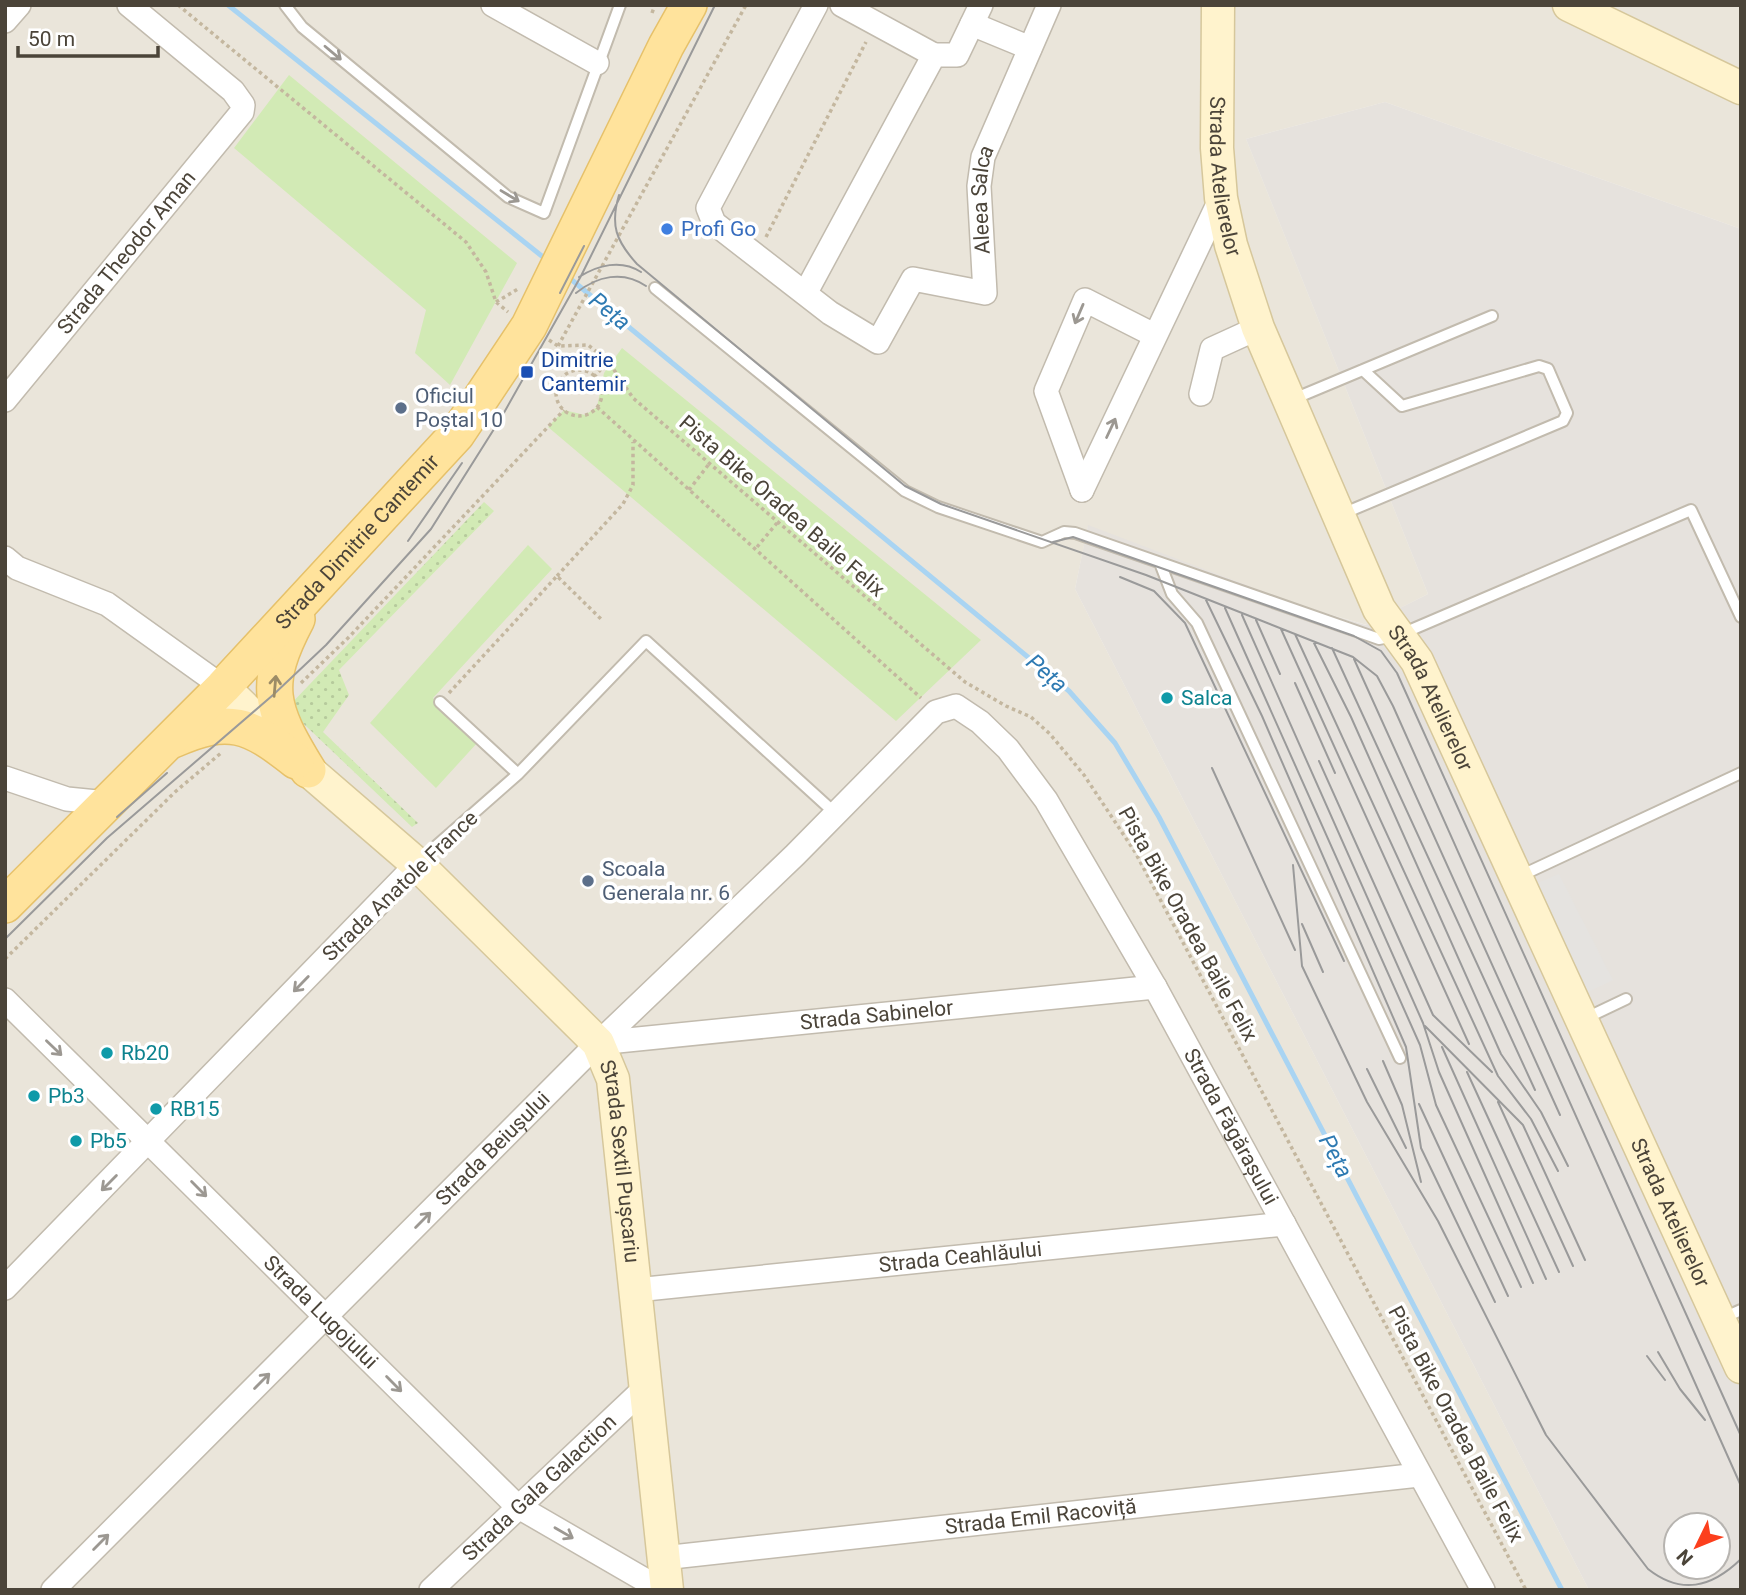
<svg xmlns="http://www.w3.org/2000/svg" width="1746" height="1595" font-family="Roboto,sans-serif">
<defs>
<pattern id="grass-dots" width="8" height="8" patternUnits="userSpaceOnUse" patternTransform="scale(1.75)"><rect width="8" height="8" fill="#d2eab5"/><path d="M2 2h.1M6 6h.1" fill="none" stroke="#b6ca9c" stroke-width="1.8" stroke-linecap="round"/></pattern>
</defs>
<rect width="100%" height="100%" fill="#f6f3ec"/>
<!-- residential -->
<path fill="#eae5da" d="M5,5H1741V229L1385,102L1246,139L1428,594L1367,625L1307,608L1088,526L1075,589L1589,1590H5Z"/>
<!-- industrial -->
<path fill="#e6e2dd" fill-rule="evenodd" d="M1385,102L1741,229V1590H1589L1075,589L1088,525L1307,608L1366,625L1428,594L1246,139ZM1676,1525H1718V1567H1676Z"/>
<!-- grass -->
<path fill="url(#grass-dots)" d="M484,502L494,511L339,670L349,695L323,732L418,823L412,827L287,708Z"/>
<!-- park -->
<path fill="#d2eab5" d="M289,75L517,263L450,385L415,353L426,310L234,148Z
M622,348L981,640L896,721L548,427L564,410L585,415L597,407L604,373Z
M528,545L552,569L433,698L478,742L436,788L370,723Z"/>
<!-- parking -->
<path fill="#e5e3e0" d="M1559,874L1613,980L1586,993L1533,885Z"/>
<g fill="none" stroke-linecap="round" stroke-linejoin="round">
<!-- stream -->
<path stroke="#a9d4f2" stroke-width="5" d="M228,5L548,261
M567,276L1069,691L1115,743L1159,817L1562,1590"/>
<defs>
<path id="lane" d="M285,5L302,27L508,197L544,213L620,5
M655,288L905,491L938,507L1042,542L1064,532L1075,533L1379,639L1399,635L1691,510L1741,617
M1291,400L1492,316
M1342,514L1563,421L1567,413L1548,369L1539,366L1402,406L1363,370
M1160,563L1172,594L1197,623L1400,1058
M440,702L518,774
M418,862L518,774L646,641L836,814
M1520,876L1741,773
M1584,1019L1626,999
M1721,1319L1741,1310"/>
<g id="street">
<path d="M493,5L597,63"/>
<path id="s1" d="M816,5L708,208L714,223L830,313L878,342L913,279L985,293L979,186L983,157L1049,5"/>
<path d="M842,5L934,55"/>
<path d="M5,21L19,5"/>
<path d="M972,24L1030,48"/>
<path d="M806,292L934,55H957L981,5"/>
<path d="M1201,394L1212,349L1258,328"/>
<path id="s2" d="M5,400L242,112L243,105L233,91L129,5"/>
<path d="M1082,490L1221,198"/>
<path d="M1082,490L1046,391L1085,300L1154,335"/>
<path d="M5,558L17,568L107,604L223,687"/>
<path d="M5,778L67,799L107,803"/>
<path id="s3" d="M5,1000L517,1506L662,1590"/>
<path id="s4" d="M598,1043L1155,987"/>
<path d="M5,1288L417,864"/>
<path id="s5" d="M636,1290L1284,1224"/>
<path id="s6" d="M663,1558L1419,1475"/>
<path id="s7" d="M53,1590L586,1055L795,855L936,712L956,706L980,722L1008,749L1046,800L1155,987L1483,1590"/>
<path id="s8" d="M431,1590L646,1387"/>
</g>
<g id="secondary">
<path id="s9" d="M1218,5L1217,148L1221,198L1231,245L1258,328L1379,609L1417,661L1741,1367"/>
<path d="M1569,5L1741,88"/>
<path id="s10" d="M223,687L308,770L417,864L598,1043L613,1079L667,1590"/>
</g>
<g id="primary">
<path d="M297,619C262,685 270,708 308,770"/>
<path d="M173,740C229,715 249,724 296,761"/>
<path id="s11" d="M5,905L223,687L457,434L529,326L666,46L689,5"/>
</g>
</defs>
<!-- lane casing -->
<use href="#lane" stroke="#c2bbae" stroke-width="14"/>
<!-- street casing -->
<use href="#street" stroke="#c2bbae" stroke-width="26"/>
<!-- secondary casing -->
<use href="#secondary" stroke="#d6c79b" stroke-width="35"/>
<!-- primary casing -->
<use href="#primary" stroke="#e6c16a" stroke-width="38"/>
<!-- path -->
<path stroke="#c4b79f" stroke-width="3.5" stroke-dasharray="3.5 3.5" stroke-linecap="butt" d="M178,5L466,242L486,272L496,302L508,312
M652,13L655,5
M766,237L866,42
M496,302L518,289
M549,340L558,346L588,345L608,361L633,398L965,682L1006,706L1031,717L1050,734L1084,775L1135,852L1526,1590
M558,346L746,5
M556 393a23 23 0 1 1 46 0a23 23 0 1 1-46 0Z
M594,377L608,361
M597,407L921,698
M689,490L709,464
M757,547L777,523
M557,576L623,504L633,485V442
M301,683L349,637L564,410
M449,693L557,576L601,619
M5,959L175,792L221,753"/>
<!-- lane -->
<use href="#lane" stroke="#fff" stroke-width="10"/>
<!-- street -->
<use href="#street" stroke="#fff" stroke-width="23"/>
<!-- secondary -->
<use href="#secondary" stroke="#fff3cd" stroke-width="32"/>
<!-- primary -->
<use href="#primary" stroke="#ffe39c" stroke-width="35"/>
<!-- tram -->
<path stroke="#9a9a9a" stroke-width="2" d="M619,195C610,225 616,241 637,264L905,486L941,504L1146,575L1353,657L1377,676L1393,706L1741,1486
M579,277C598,265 621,259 641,272
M560,293L584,246
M576,293C597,276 623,270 646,286
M408,541L462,463
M1053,542L1073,537L1354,636L1381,651L1397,673L1741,1436
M1120,577L1154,591L1185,623L1344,961
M1206,600L1262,716L1406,1047L1421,1148L1495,1302
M1225,608L1420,1045L1436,1105L1521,1287
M1242,615L1423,1023L1439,1072L1533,1283
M1256,620L1280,674
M1281,629L1469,1044
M1295,634L1498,1076L1531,1119L1558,1171
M1313,641L1351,717L1501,1054L1541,1112L1568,1166
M1332,648L1535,1090
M1354,659L1560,1115
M1295,683L1335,773
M1319,761L1433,1015L1492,1072
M1212,768L1295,950
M117,817L167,773
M1293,865L1302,966L1367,1102L1438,1221L1546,1435L1648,1569C1681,1595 1711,1588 1741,1559
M1302,924L1323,972
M5,939L107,838L273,695L326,645L431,529L501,418L581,276L715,5
M1425,1026L1523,1125L1585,1260
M1442,1047L1546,1279
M1383,1061L1402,1105L1421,1182
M1367,1069L1406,1148
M1467,1072L1559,1272
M1498,1102L1573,1266
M1419,1104L1508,1296
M1658,1352L1680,1389L1705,1420
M1647,1356L1665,1380"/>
</g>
<!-- one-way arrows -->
<defs><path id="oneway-shaft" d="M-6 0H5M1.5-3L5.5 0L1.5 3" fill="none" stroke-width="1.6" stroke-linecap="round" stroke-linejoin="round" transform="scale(1.75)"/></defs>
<g stroke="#9c9892">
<use href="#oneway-shaft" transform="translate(333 53) rotate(40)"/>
<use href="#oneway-shaft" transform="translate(510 196) rotate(31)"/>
<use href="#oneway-shaft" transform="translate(1079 314) rotate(113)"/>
<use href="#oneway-shaft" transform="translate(1111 428) rotate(-65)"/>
<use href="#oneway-shaft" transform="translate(301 984) rotate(134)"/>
<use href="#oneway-shaft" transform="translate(54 1048) rotate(44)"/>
<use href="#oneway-shaft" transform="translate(109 1183) rotate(135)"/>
<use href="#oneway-shaft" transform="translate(199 1189) rotate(45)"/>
<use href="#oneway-shaft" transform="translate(423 1220) rotate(-45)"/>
<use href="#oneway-shaft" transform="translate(262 1381) rotate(-45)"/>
<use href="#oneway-shaft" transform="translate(394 1384) rotate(45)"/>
<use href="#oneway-shaft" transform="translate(564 1533) rotate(30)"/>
<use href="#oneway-shaft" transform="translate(101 1542) rotate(-45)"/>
</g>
<use stroke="#9c8c66" href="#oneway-shaft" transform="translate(275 686) rotate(-85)"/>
<!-- markers -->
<circle fill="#3f7fe0" stroke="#fff" stroke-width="2.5" cx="667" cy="229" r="7"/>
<rect fill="#1a4fb4" stroke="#fff" stroke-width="2.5" x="520" y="365" width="14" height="14" rx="3.5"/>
<g fill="#5c6f8a" stroke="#fff" stroke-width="2.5">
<circle cx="401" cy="408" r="7"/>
<circle cx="588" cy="881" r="7"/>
</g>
<g fill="#0f9aa8" stroke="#fff" stroke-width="2.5">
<circle cx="1167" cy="698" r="7"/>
<circle cx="107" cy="1053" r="7"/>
<circle cx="34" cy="1096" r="7"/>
<circle cx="156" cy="1109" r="7"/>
<circle cx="76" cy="1141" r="7"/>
</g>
<g text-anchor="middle" stroke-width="7" stroke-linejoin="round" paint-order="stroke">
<!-- street labels -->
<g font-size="21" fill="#4b4439" stroke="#fff">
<text dy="7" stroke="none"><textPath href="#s9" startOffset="172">Strada Atelierelor</textPath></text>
<text dy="7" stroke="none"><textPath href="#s1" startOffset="688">Aleea Salca</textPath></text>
<text dy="7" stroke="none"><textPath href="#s2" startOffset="191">Strada Theodor Aman</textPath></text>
<text transform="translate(782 506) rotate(41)" y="7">Pista Bike Oradea Baile Felix</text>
<text dy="7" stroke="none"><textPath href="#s11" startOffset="506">Strada Dimitrie Cantemir</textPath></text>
<text dy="7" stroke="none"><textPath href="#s9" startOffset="738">Strada Atelierelor</textPath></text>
<text transform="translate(400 886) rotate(-44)" y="7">Strada Anatole France</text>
<text transform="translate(1188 924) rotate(61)" y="7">Pista Bike Oradea Baile Felix</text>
<text dy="7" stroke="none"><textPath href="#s4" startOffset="280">Strada Sabinelor</textPath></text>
<text dy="7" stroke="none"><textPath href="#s7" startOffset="1773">Strada Făgărașului</textPath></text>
<text dy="7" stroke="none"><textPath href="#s7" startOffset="623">Strada Beiușului</textPath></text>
<text dy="7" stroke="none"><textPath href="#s10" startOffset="639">Strada Sextil Pușcariu</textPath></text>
<text dy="7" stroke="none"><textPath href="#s9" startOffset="1306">Strada Atelierelor</textPath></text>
<text dy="7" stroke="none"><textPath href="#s5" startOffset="326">Strada Ceahlăului</textPath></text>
<text dy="7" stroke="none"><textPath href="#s3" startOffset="444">Strada Lugojului</textPath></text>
<text transform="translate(1456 1424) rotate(62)" y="7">Pista Bike Oradea Baile Felix</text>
<text dy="7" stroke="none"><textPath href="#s8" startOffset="149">Strada Gala Galaction</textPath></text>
<text dy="7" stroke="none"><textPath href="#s6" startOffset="380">Strada Emil Racoviță</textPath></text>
</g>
<!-- shop labels -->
<g font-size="21" fill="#366cbe" stroke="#fff" text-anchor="start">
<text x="681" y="236">Profi Go</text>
</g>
<!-- transit labels -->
<g font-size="21" fill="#164399" stroke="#fff" text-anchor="start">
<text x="541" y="367">Dimitrie<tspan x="541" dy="24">Cantemir</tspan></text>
</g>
<!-- service labels -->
<g font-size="21" fill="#4e5e75" stroke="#fff" text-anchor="start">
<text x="415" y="403">Oficiul<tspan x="415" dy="24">Poștal 10</tspan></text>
<text x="602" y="876">Scoala<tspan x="602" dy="24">Generala nr. 6</tspan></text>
</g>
<!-- culture labels -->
<g font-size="21" fill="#0d838f" stroke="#fff" text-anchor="start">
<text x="1181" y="705">Salca</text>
<text x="121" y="1060">Rb20</text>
<text x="48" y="1103">Pb3</text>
<text x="170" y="1116">RB15</text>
<text x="90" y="1148">Pb5</text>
</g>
<!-- water labels -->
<g font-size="23" font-style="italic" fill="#2e7ab2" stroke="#fff">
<text transform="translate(610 311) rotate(39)" y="8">Peța</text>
<text transform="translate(1047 673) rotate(41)" y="8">Peța</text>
<text transform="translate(1336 1156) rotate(62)" y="8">Peța</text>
</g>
</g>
<!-- border -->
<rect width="1746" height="1595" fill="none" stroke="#4b4439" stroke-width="14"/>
<!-- north arrow -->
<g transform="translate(1697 1546) rotate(227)"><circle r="33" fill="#ffffff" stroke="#b7b4b0" stroke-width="2"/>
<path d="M0-5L12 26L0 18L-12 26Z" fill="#fc3f1d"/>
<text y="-10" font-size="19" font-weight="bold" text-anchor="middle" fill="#4b4439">N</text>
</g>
<!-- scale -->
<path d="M18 46v10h140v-10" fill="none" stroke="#4b4439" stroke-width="3.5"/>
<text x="28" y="46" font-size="21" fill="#4b4439" stroke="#ffffff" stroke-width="5" paint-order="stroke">50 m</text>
</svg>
